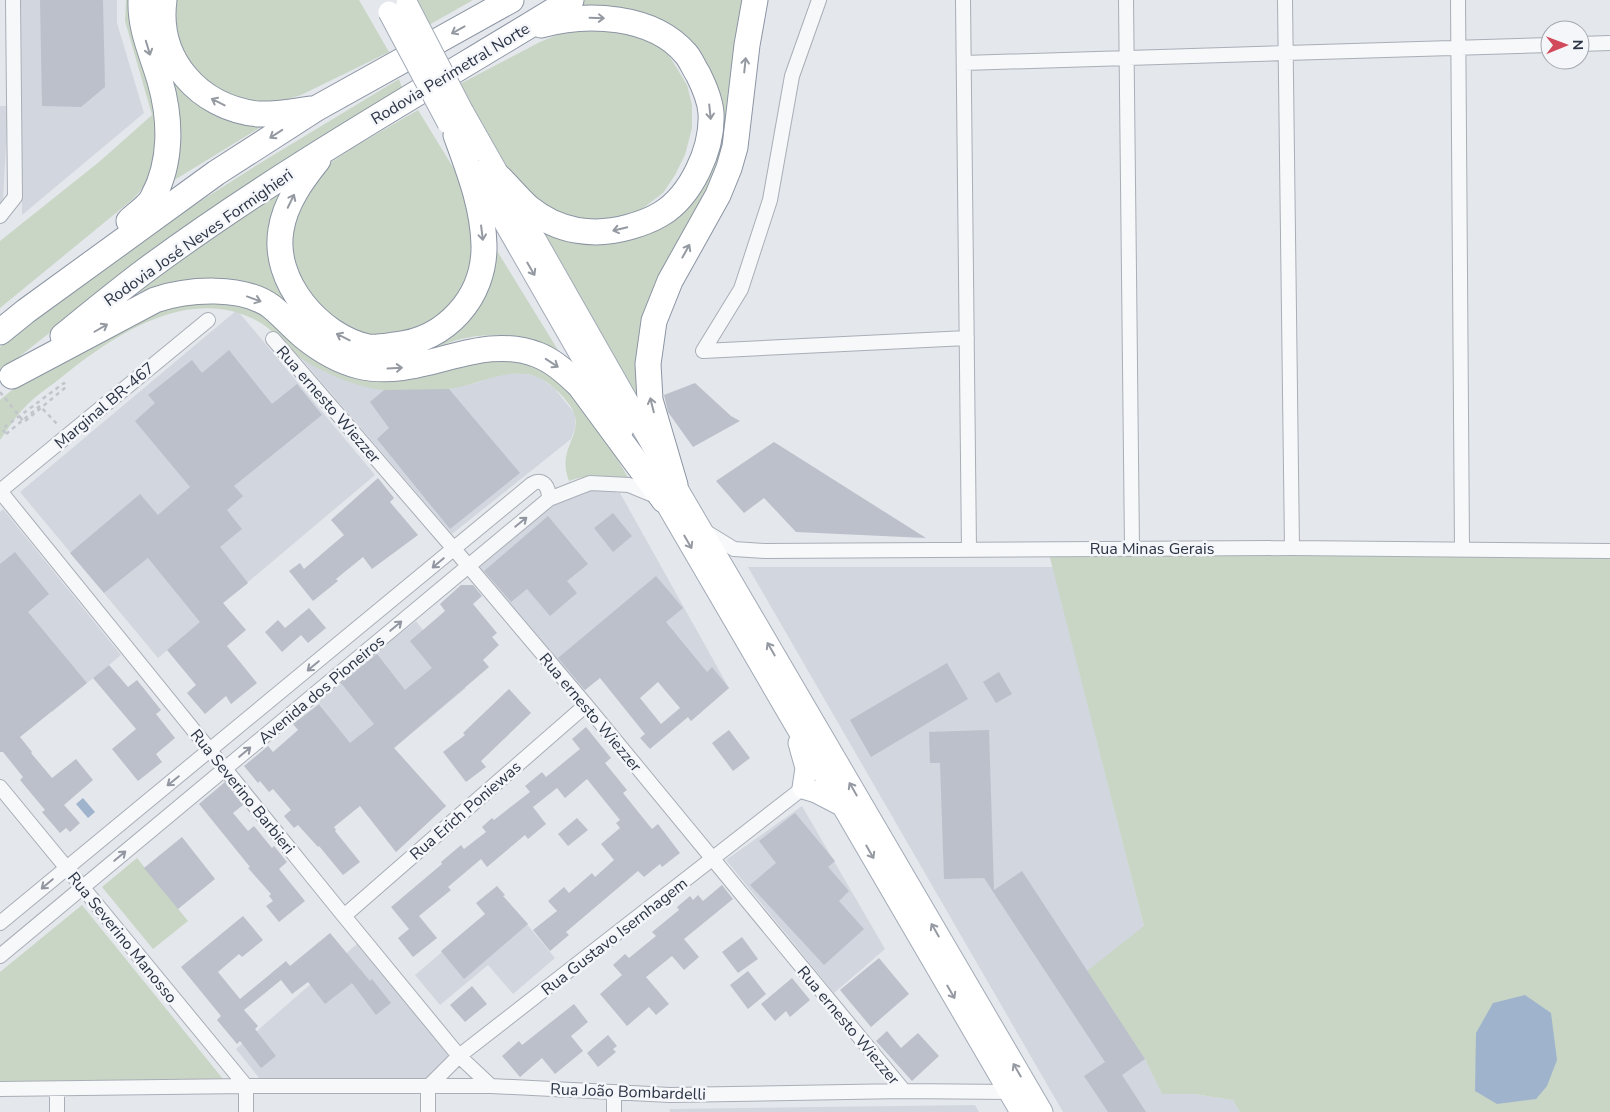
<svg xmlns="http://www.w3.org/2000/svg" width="1610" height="1112" font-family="'Nunito Sans',sans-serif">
<rect width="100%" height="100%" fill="#e4e7ec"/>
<!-- built -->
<path fill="#d2d6de" d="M21,0H117V23L144,113L22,215Z
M0,106H8L3,201L0,205Z
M237,310L375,475L158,658L20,492Z
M300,357L327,373L449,389L476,383L502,374L522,373L539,377L554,388L575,414V428L571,439L452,534Z
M592,489L620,493L729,688L691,721L633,650L584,691L478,567L550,505Z
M3,509L121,655L52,712L34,690L0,718V512Z
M748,567H1053L1144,926L1145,1059L1162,1094H1194L1233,1100L1240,1112H1063Z
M416,621L466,688L394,748L446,806L396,852L345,787L366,765L316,699Z
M802,806L885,949L834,993L726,860Z
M505,898L555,958L513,994L488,965L440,1005L415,975Z
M357,944L449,1055L425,1079H260L236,1049Z
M975,1105L979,1112H670V1109Z"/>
<!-- green -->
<path fill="#c9d6c5" d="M126,0H137L161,110L150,180L133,199L0,308V241L99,162L152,115L125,21Z
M175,0H359L389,52L301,95L275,103L245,101L222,94L199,79L176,39Z
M414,0H473L429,25Z
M575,0H753L737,123L653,321L671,476L528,209L558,228L663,215L712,129L688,54L593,17Z
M611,26L650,40L667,52L687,85L692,105V128L685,155L675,175L663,193L643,208L623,218L600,223L560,220L515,185L458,85L540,42L574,28Z
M163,52L269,122L163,187Z
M399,79L402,88L129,270L0,372V347L110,263L188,209L257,165Z
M418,110L454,169L468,207L477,242L473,270L450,311L407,335L365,336L344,329L303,290L292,257L294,212L318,171L354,147Z
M292,179C284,195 276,211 273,228C269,246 275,264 281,280C305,340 366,367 427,346C438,341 451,336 460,328C474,316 489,287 493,269C494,262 493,253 494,246L569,368C561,362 554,355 545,349C515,330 475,332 443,345C421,353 405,358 381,358C376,358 371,359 366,358C350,355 330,347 317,338C303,329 293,315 281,305C234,265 175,282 122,298Z
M185,297L254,305L309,350L497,353L543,367L584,403L629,479C607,477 589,473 569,481C557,450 580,439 575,416C573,407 562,395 555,389C522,356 485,385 448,389C428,391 405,391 384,390C360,389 313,369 294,353C283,344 274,331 261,323C192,283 117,333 63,376C51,386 36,395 25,407C16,416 8,429 0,440V400L38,368Z
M1048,550L1610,558V1112H1240L1233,1100L1194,1094H1162L1145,1059L1087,971L1144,926Z
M137,858L188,921L153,949L102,887Z
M82,905L223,1079L0,1082V972Z"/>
<!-- water -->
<path fill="#9fb4cc" d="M83,798L95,812L88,818L76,804Z
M1525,995L1551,1013L1557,1060L1547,1086L1536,1099L1497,1104L1475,1091L1476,1033L1493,1003Z"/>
<!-- building -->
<path fill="#bbc0ca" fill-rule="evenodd" d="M40,0H103L105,87L81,107L42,106Z
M229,350L272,404L297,384L322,415L234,486L243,496L227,510L242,529L220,547L248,583L223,603L246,630L227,646L257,683L231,704L226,696L205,714L187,693L196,685L167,650L200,622L148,558L104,593L70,553L140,494L158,515L190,487L135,421L155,403L148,395L192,360L202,373Z
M695,383L731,416L740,421L693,447L668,412L664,395Z
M449,389L520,473L450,529L377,439L389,428L370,402L384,390Z
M774,442L926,538L796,532L764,498L744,513L716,481Z
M378,478L394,498L390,502L418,535L372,569L363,557L336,579L338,581L313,601L289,571L300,563L304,569L344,535L331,520Z
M613,513L632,536L613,552L594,528Z
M548,516L588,564L567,581L577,593L550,616L527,589L511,602L484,571Z
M15,552L49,594L28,612L87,683L20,737L32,752L31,753L52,778L76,759L93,780L64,805L80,823L70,832L66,828L60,833L42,812L45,810L20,780L23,777L3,752H0V564Z
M656,576L683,608L666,622L707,672L712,667L729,688L691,721L688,717L650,749L640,738L645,734L600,678L585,690L558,658ZM658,682L680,708L661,724L640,698Z
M461,585H473L482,596L473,604L497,633L492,637L499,645L483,660L489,667L394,748L446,806L396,852L360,806L334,827L336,830L335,831L360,862L343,875L319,846L318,847L298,825L294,828L284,816L291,810L273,789L269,792L260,781L258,783L244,766L268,746L273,752L298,730L293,724L319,704L350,743L374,724L341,683L377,654L405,690L432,668L410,641L445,611L440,604Z
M309,608L326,628L308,643L301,635L282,652L265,632L278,620L285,628Z
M947,663L968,699L871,757L850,720Z
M109,665L128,687L137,680L161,710L156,714L175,738L156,754L162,762L138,781L112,749L136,729L93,678Z
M999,672L1012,694L996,703L983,682Z
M509,689L531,713L481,761L486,767L466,782L443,752L465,735L463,733Z
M586,727L611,758L605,763L627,790L623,793L652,829L658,824L680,853L662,867L660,864L644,877L638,871L566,932L569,935L550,951L533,930L557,911L548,901L564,887L569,893L592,873L595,877L614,860L601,844L620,828L616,823L620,820L587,779L565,798L557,788L533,807L546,824L528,839L525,835L487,867L481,859L448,887L451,890L419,916L437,938L413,957L398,938L409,929L391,907L442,864L441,862L461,845L464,849L486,832L482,827L492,818L494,820L530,792L525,786L542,772L546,777L580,749L572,739Z
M729,730L750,758L733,771L712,743Z
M989,730L994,890L1022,871L1145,1059L1122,1075L1146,1112H1108L1084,1076L1105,1062L984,878L944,879L940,763H930L929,732Z
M225,782L243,805L233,813L248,831L254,826L272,848L274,846L287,862L279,869L305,901L279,922L266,906L273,901L269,896L271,894L248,868L250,867L199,804Z
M795,813L835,861L828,867L849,891L839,901L864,929L824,965L750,885L776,863L759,841Z
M577,818L588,830L568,846L558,834Z
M182,837L215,879L178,909L144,868Z
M722,885L733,899L684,939L699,957L684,970L672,956L646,977L669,1004L656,1015L649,1007L627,1026L600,994L622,975L613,965L625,954L629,958L656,936L652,932L679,910L677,907L690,896L693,900L698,895L703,901Z
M497,886L505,895L503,896L528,924L464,979L441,951L485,914L476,903Z
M243,916L263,940L242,957L239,954L218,972L240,999L286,961L290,966L330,933L370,981L372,979L391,1003L376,1015L352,983L325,1004L308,982L292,994L281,980L244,1010L258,1026L255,1029L276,1056L261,1068L240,1041L237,1044L217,1020L221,1016L181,967Z
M742,937L758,959L738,973L722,952Z
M879,958L909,994L871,1027L840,990Z
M748,971L766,994L748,1009L730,985Z
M792,978L810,1000L790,1017L786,1011L775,1021L761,1004Z
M472,986L487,1004L465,1022L450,1005Z
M574,1004L588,1022L571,1036L583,1051L555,1074L542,1058L520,1077L502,1056L519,1041L522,1045Z
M887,1031L901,1048L918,1033L939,1056L912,1081L876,1041Z
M608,1035L617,1046L613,1049L616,1052L598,1067L587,1053Z"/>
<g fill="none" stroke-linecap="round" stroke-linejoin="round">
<defs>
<path id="minor" d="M819,0L792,76L770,200L741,289L703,351L967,338
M963,0L969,550
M1126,0L1132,548
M1285,0L1292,548
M1458,0L1462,549
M1580,44L1610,43
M964,63L1550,45
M0,216L15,197L13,0
M208,320L0,491L344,916L459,1056L491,1086
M273,339L454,549L586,705L904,1091
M703,530L734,549L765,551L1292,548L1610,551
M0,787L246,1086
M344,916L586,705
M0,923L532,484C544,477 549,488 549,499
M0,956L549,499L590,483L629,485L658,497
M0,1089L246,1086H491L670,1095L904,1091L1009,1092
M614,1092V1112
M57,1112V1089
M246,1112V1086
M428,1112V1087L459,1056L803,788"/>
<path id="primary" d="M463,112L675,485L1042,1112
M475,171L623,429
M656,486L1021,1112
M799,743L806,768L803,788L816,792L843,806"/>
<path id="motorway" d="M164,0C156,59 199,108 258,114C275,115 295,111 312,109
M318,160C302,180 285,203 281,230C272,281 319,336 368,347C376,348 387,346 395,345C446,340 485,297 484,245C483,206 469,171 456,135
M500,178C510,188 519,199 529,208C558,232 594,237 629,227C640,224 651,220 661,214C691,196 713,149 711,113C710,99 704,86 698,74C694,68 691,60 686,54C653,15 587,12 541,25
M129,221C136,214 149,206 153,197C172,162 171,119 160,81C152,53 140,30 141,0
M0,332L26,311L216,173L317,108L511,0
M63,336C90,314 118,291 146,270C281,170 428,88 571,0
M12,376L155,300C188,289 243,285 272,307C283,316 292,327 303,336C319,349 339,361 359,366C422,381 477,331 538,355C554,361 568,374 580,386L664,500
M675,485L650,400L648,364L654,321L670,281L718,195L729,168L735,147L747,45L755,0"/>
</defs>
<!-- minor casing -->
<use href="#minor" stroke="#a9aeb7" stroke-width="16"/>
<!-- primary casing -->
<use href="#primary" stroke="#a3abb8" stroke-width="23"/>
<!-- motorway casing -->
<use href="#motorway" stroke="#8b94a3" stroke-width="27"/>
<!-- path -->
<path stroke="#c2c5cb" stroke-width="2.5" stroke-dasharray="4 4" stroke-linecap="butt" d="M6,434L40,406L58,425"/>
<!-- minor -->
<use href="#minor" stroke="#f7f8fa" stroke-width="14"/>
<!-- primary -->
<use href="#primary" stroke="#fff" stroke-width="21"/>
<!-- motorway -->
<use href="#motorway" stroke="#fff" stroke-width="25"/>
<defs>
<path id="primary-bridge" d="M407,4L463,112
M389,12L448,123"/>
</defs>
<!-- primary-bridge casing -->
<use href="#primary-bridge" stroke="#a3abb8" stroke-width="23" stroke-linecap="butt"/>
<!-- path-bridge -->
<path stroke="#c2c5cb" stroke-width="2.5" stroke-dasharray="4 4" stroke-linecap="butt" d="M0,392L24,422L66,387L64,383L2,429L6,434"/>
<!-- primary-bridge -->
<use href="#primary-bridge" stroke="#fff" stroke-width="21"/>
</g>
<!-- one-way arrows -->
<defs><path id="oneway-shaft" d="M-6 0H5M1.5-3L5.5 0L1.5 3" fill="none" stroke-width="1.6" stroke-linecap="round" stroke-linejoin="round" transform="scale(1.25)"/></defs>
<g stroke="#959aa2">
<use href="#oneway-shaft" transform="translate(597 18) rotate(2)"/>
<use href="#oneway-shaft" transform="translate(458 30) rotate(151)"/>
<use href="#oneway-shaft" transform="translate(148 48) rotate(73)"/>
<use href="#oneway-shaft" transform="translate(745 65) rotate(-84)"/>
<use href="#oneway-shaft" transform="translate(218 102) rotate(-153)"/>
<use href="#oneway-shaft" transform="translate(710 112) rotate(84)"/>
<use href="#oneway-shaft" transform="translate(276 134) rotate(147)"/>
<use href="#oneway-shaft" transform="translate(291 201) rotate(-64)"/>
<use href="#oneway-shaft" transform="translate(620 229) rotate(167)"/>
<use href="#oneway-shaft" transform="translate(482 233) rotate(83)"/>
<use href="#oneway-shaft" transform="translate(686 251) rotate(-61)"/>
<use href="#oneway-shaft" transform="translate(531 269) rotate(60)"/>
<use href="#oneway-shaft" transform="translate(254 299) rotate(20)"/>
<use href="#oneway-shaft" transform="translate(101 328) rotate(-30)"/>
<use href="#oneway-shaft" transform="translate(343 337) rotate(-153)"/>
<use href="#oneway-shaft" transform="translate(552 363) rotate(33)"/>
<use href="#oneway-shaft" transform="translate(395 368) rotate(-3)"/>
<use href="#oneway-shaft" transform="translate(652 405) rotate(-104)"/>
<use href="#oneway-shaft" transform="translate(688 542) rotate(60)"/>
<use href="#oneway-shaft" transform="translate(771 649) rotate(-120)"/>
<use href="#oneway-shaft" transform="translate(853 789) rotate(-120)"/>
<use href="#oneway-shaft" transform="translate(870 852) rotate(60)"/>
<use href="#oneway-shaft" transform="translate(935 930) rotate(-120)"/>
<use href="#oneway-shaft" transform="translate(951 992) rotate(60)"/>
<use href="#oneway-shaft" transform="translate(1017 1070) rotate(-120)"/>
</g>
<g stroke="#9196a0">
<use href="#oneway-shaft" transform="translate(521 522) rotate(-39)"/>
<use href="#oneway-shaft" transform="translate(438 563) rotate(140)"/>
<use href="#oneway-shaft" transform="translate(396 626) rotate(-40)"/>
<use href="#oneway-shaft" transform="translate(313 666) rotate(140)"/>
<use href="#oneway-shaft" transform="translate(245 752) rotate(-40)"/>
<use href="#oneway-shaft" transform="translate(173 781) rotate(141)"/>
<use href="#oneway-shaft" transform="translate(120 856) rotate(-40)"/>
<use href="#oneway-shaft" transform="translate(47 884) rotate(140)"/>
</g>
<g text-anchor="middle" stroke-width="5" stroke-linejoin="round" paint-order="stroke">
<!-- street labels -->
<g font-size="16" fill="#2b3445" stroke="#f4f6f9">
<text transform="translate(450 73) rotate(-31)" y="6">Rodovia Perimetral Norte</text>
<text transform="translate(198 237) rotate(-35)" y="6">Rodovia José Neves Formighieri</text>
<text transform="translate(329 404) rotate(49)" y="6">Rua ernesto Wiezzer</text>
<text transform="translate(104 405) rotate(-40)" y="6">Marginal BR-467</text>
<text x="1152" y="554">Rua Minas Gerais</text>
<text transform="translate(321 689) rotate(-40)" y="6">Avenida dos Pioneiros</text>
<text transform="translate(591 712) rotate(50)" y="6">Rua ernesto Wiezzer</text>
<text transform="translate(243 791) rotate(51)" y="6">Rua Severino Barbieri</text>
<text transform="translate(465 810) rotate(-41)" y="6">Rua Erich Poniewas</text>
<text transform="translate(614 936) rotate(-38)" y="6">Rua Gustavo Isernhagem</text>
<text transform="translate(123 937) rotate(51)" y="6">Rua Severino Manosso</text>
<text transform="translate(849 1025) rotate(50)" y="6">Rua ernesto Wiezzer</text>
<text transform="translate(628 1091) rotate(2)" y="6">Rua João Bombardelli</text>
</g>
</g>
<!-- north arrow -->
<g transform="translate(1565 45) rotate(89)"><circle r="24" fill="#f4f6f9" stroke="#a4a8b1"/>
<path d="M0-4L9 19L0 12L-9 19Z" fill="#d1495b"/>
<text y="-8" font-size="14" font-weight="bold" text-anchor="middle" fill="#2b3445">N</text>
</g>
</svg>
